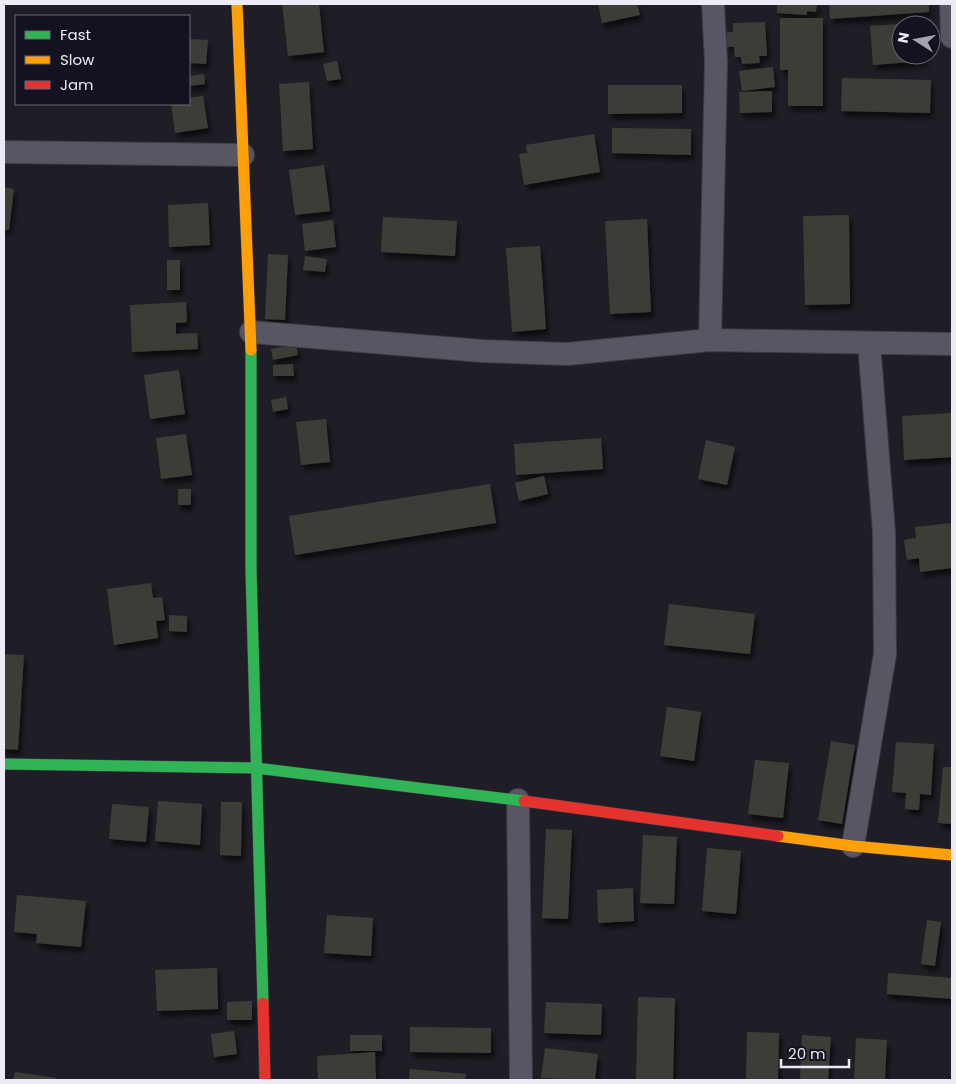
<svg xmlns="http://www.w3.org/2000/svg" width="956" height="1084" font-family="Poppins,sans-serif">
<defs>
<filter id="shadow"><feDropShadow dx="3" dy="5.5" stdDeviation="2.5" flood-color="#0009"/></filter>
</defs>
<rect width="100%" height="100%" fill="#1f1e26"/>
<!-- building -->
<path fill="#3d3e38" filter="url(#shadow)" d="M282,4H319L324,52L288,56Z
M598,4H637L640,15L602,23Z
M777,4H817L816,12L807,11V15L777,13Z
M829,4H929V12L830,19Z
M780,18H823V106H788V70H780Z
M765,22L767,56H759L760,63L742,64L741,57H735L734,47H727V32H733V23Z
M901,24V55H924L925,61L873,65L870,26Z
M189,39L208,40L206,64L189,63Z
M337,61L341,79L327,81L323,64Z
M773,67L775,87L742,91L739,71Z
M204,74L205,84L189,86V76Z
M842,78L931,80L930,113L841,111Z
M309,82L313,149L283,151L279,84Z
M608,85H682V113L608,114Z
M772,91V112L740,113L739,92Z
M203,96L208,128L175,133L171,104H189V98Z
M612,128L691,129V155L612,153Z
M594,134L600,172L524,185L519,154L527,153L526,145Z
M324,165L330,211L295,215L289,170Z
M4,187L14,189L9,230H4Z
M208,203L210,245L169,247L168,205Z
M849,215L850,304L805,305L803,216Z
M383,217L457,221L455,256L381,252Z
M647,219L651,312L610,314L605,221Z
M333,220L336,247L305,251L302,224Z
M540,246L546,329L512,332L506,248Z
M268,254L288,255L285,320L265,319Z
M305,256L327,259L325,272L303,270Z
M167,260H180V290H167Z
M186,302L187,322L176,323V334L197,333L198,349L132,352L130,305Z
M296,345L298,355L273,360L271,349Z
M293,364L294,376H273V365Z
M179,370L185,414L150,419L144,375Z
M286,397L288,409L273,412L271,400Z
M952,413V457L904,460L902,416Z
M326,419L330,462L301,465L296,422Z
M186,434L192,475L161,479L156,438Z
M601,438L603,469L516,475L514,444Z
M706,440L735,447L727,485L698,479Z
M544,476L548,494L519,501L515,483Z
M490,484L496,523L295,555L289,516Z
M178,489H191V505H178Z
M952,523V568L920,572L919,558L907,560L904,540L916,538L915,527Z
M151,583L153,598L162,597L165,620L156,621L158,638L114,645L107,589Z
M669,604L755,614L750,654L664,645Z
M169,615L187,616V632L169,631Z
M4,654L24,655L18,750L4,749Z
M667,707L701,712L694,761L660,756Z
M831,741L855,745L842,824L818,820Z
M896,742L934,744L931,795L920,794L919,810L905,809L906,793L892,792Z
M755,760L789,763L783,818L748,814Z
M943,767H952V824L938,823Z
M158,801L202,804L200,845L155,841Z
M221,802H242L241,856L220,855Z
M112,804L149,807L146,842L109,839Z
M546,829L572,830L568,919L542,918Z
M643,835L677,837L674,904L640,903Z
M707,848L741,851L736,914L702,911Z
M633,888L634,921L598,923L597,890Z
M17,895L86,901L81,947L36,943L37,934L14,932Z
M327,915L373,918L371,956L324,953Z
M927,920L941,922L935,966L921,964Z
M217,968L218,1009L157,1011L155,970Z
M888,973L952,978V999L887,994Z
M638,997L675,998L673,1080H636Z
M252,1001V1020H227V1002Z
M546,1002L602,1004L601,1035L544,1033Z
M410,1027L491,1028V1053L410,1052Z
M234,1031L237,1054L214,1057L211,1034Z
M747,1032L779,1033L778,1080H746Z
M350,1035H382V1051H350Z
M802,1035L831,1037L828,1080H800Z
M856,1038L887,1040L885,1080H854Z
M545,1048L598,1054L595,1080L541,1078Z
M375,1052L376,1080H318L317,1056Z
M410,1069L466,1074L465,1080H409Z
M15,1072L56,1078V1080H13Z"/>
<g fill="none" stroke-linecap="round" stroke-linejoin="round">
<defs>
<path id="street" d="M951,4L952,37
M4,152L243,155
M251,332L482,351L567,354L710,340L952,344
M710,340L716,62L713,4
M518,800L521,1080
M853,846L885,654L884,532L869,343"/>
<path id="fast" d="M251,350V570L263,1003
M4,764L256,768L524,801"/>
<path id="slow" d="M237,4L251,350
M778,836L853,846L952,855"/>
<path id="jam" d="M524,801L778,836
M263,1003L265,1080"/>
</defs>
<!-- street casing -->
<use href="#street" stroke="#3d3c42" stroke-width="24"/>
<!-- fast casing -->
<use href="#fast" stroke="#3d3c42" stroke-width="12"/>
<!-- slow casing -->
<use href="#slow" stroke="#3d3c42" stroke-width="12"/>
<!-- jam casing -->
<use href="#jam" stroke="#3d3c42" stroke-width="12"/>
<!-- street -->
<use href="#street" stroke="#585663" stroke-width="22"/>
<!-- fast -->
<use href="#fast" stroke="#30b455" stroke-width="11"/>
<!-- slow -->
<use href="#slow" stroke="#ff9f0a" stroke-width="11"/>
<!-- jam -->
<use href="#jam" stroke="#e5322d" stroke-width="11"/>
</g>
<!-- border -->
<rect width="956" height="1084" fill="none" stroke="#ecebf6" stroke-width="10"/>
<!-- legend -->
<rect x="15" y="15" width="175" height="90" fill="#141120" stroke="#6a6876"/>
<rect x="25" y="31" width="25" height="8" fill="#30b455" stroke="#6a6876"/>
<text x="60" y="40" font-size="15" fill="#ecebf6">Fast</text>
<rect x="25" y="56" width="25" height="8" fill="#ff9f0a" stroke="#6a6876"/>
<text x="60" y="65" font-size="15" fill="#ecebf6">Slow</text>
<rect x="25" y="81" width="25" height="8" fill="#e5322d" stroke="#6a6876"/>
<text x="60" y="90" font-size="15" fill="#ecebf6">Jam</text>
<!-- north arrow -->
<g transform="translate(916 40) rotate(281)"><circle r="24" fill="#141120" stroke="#6a6876"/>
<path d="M0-4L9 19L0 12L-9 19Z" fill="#a4a3ad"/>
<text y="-8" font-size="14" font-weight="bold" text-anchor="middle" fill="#ecebf6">N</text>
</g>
<!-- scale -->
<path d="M781 1059v8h68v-8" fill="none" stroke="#ecebf6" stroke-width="2.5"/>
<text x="788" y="1059" font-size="15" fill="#ecebf6" stroke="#141120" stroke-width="4" paint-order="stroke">20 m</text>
</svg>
